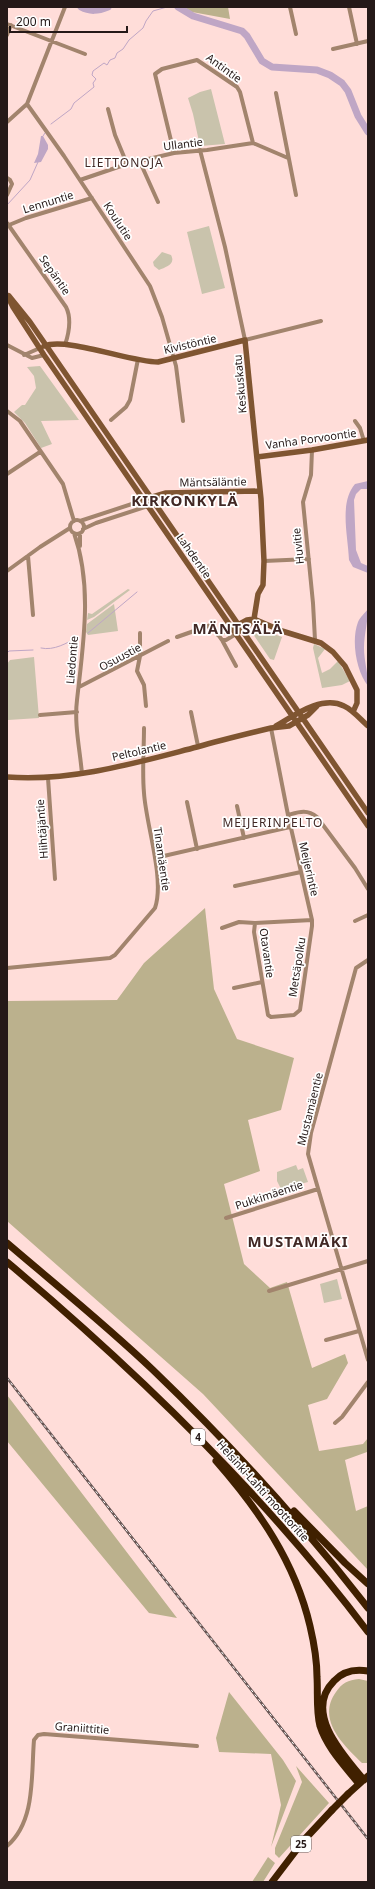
<svg xmlns="http://www.w3.org/2000/svg" width="375" height="1889" font-family="'Noto Sans',sans-serif">
<rect width="100%" height="100%" fill="#ffddd9"/>
<!-- green -->
<path fill="#c9c3ac" d="M211,89L225,144L200,146L193,114L188,98L200,92Z
M209,226L225,288L202,294L187,232Z
M162,252L171,255C176,264 166,267 159,270L154,266L153,262Z
M40,366L79,420L41,421L52,444L41,448L25,423L14,412L22,405H25L36,388L34,376L27,367Z
M128,589L130,590L94,617L87,620L88,613L92,614Z
M114,604L118,631L88,635L86,632L87,624Z
M258,628L282,637L274,660L270,659L253,634V630Z
M314,644L325,649L318,658L322,673L330,669L338,661L350,681L342,685L322,688L313,648Z
M34,657L39,718L8,720L7,719V664L10,660Z
M296,1165L298,1170L303,1168L308,1182L281,1189L277,1181V1172Z
M337,1279L342,1299L324,1303L320,1284Z"/>
<!-- forest -->
<path fill="#bbb18d" d="M184,7H228L230,19L192,12Z
M205,908L214,989L237,1039L294,1058L281,1110L248,1120L260,1171L224,1184L244,1264L270,1288L287,1282L312,1368L345,1354L348,1363L327,1399L308,1405L319,1451L363,1444L368,1438L367,1452L345,1460L356,1511L368,1506V1570L203,1394L7,1221V1001L117,1000L144,963Z
M7,1395L177,1618L149,1613L7,1441Z
M359,1679L368,1681V1763H362C344,1745 316,1720 336,1692C342,1683 348,1680 359,1679Z
M229,1692L283,1760L296,1781L271,1847L281,1805L271,1754L219,1752L216,1738Z
M296,1766L329,1803L279,1858L275,1854V1848L302,1782Z
M268,1857L275,1863L263,1882H252Z"/>
<!-- water -->
<path fill="#bfa6c5" d="M41,136H43L48,145V149L41,162L34,163L38,154Z
M368,481V489H361L356,494L354,500L356,550L361,563L368,566V573L353,567L349,560C348,535 339,503 355,484Z
M368,609C368,622 364,634 364,648C364,661 368,672 368,686C356,671 351,640 358,622C360,617 365,613 368,609Z"/>
<g fill="none" stroke-linecap="round" stroke-linejoin="round">
<!-- stream -->
<path stroke="#bfa6c5" stroke-width="1" d="M51,124L71,109L74,103L94,87L93,83L96,79L92,75L93,71L104,63L107,65L110,60L115,58L117,53L123,49L129,40L143,28L146,21L153,11L167,7
M43,136L45,133
M7,205L30,180L38,162
M88,633L137,592
M41,648C54,651 67,643 78,637
M7,653L9,651L33,650"/>
<!-- river -->
<path stroke="#bfa6c5" stroke-width="7" d="M81,7C90,12 98,11 108,7
M178,7L193,16L242,31L247,36L262,61L272,67L317,70L330,75L342,83L348,91L358,116L368,132"/>
<!-- street -->
<path stroke="#a2846d" stroke-width="4" d="M290,7L296,34
M349,7L357,44
M7,24L85,54
M7,35L11,25
M333,49L368,41
M276,93L296,195
M27,104L64,156L150,286L162,317L176,366L183,421
M108,109L115,135L127,164
M7,122L27,104L65,7
M200,150L225,247L245,340L321,321
M174,153L155,74L162,69L197,60L237,87L240,92L253,143
M140,162L158,202
M7,178L10,180L12,184L7,195
M80,180L127,164L174,153L207,150L253,143L288,158
M7,223L66,307C72,319 69,333 65,345
M9,225L26,218L92,198
M7,345L32,358L44,355
M24,355L40,348
M7,411L20,421L63,484L74,521
M111,420L126,407L130,400L138,359
M355,421L360,428L364,441
M312,450L311,475L303,502L313,603L315,640
M7,474L40,452
M70 527a7 7 0 1 1 14 0a7 7 0 1 1-14 0Z
M80,521L144,500
M83,529L96,523L148,506
M74,533C93,587 83,645 77,700C74,724 80,750 82,774
M80,546V533
M28,556L33,615
M264,561L309,559
M7,571L40,547L70,528
M140,633V656L137,671L144,685L146,706
M218,635L232,628
M177,637L211,625L222,640L236,666
M222,640H226L236,634
M79,687L168,641
M191,712L198,746
M40,715L77,712
M271,728L288,815L312,920V926L300,1010L294,1015L271,1017L268,1015L254,932L255,923L312,920
M48,778L55,879
M187,802L197,849
M237,806L244,838
M288,815C299,812 307,809 317,817L355,868L368,889
M155,858L290,827
M235,886L301,872
M355,921L368,915
M222,928L239,922L255,923
M368,960L356,968L311,1133L308,1154L368,1360
M7,968L110,958L115,955L155,908C165,879 146,825 144,793C142,771 144,749 144,728
M234,988L262,982
M226,1218L318,1189
M269,1291L368,1261
M326,1340L359,1331
M335,1423L342,1417L368,1382
M7,1846C36,1821 31,1775 34,1740L38,1735L44,1734L197,1746"/>
<!-- secondary -->
<path stroke="#7f5531" stroke-width="5.5" d="M7,295L13,307L44,355L368,826
M9,296L30,322L368,813
M44,346C67,337 130,362 158,362L245,340L261,499L264,561L263,585L258,594L254,619
M257,457L312,450L368,440
M149,498L166,493L260,491
M236,626L247,620L254,619L282,631L321,643L333,652L345,666L357,690V703L353,712
M240,631L249,625L251,621
M276,726C295,715 322,695 344,706C353,710 361,720 368,726
M7,777C71,782 135,763 197,747C221,740 246,734 271,728L289,726L308,715L317,706"/>
<!-- highway -->
<path stroke="#402000" stroke-width="7" d="M7,1243C56,1285 106,1325 153,1370C230,1444 302,1523 368,1608
M7,1262C139,1373 264,1494 368,1632
M216,1461C259,1510 295,1562 310,1626C314,1643 317,1660 317,1677C318,1693 316,1711 320,1726C327,1748 345,1766 359,1784
M294,1511L345,1563L368,1584
M364,1780C343,1755 303,1712 334,1681C343,1671 356,1669 368,1671
M348,1794L368,1776
M272,1882L304,1840L332,1810"/>
<defs>
<path id="rail" d="M7,1378L368,1839"/>
</defs>
<!-- rail casing -->
<use href="#rail" stroke="#665452" stroke-width="2.5"/>
<!-- rail -->
<use href="#rail" stroke="#fff" stroke-width="1" stroke-dasharray="3" stroke-linecap="butt"/>
<!-- highway-bridge -->
<path stroke="#402000" stroke-width="7" d="M332,1810L348,1794"/>
</g>
<g text-anchor="middle" stroke-width="3.5" stroke-linejoin="round" paint-order="stroke">
<!-- shield labels -->
<g fill="#fff" stroke="#665e5d" stroke-width="1">
<rect x="191" y="1429" width="14" height="16" rx="3"/>
<rect x="291" y="1836" width="20" height="16" rx="3"/>
</g>
<g font-size="10" font-weight="bold" fill="#251918">
<text x="198" y="1441">4</text>
<text x="301" y="1848">25</text>
</g>
<!-- street labels -->
<g font-size="11" fill="#251918" stroke="#fff">
<text transform="translate(224 68) rotate(36)" y="4">Antintie</text>
<text transform="translate(183 144) rotate(-7)" y="4">Ullantie</text>
<text transform="translate(48 202) rotate(-17)" y="4">Lennuntie</text>
<text transform="translate(118 221) rotate(57)" y="4">Koulutie</text>
<text transform="translate(55 275) rotate(55)" y="4">Sepäntie</text>
<text transform="translate(190 344) rotate(-13)" y="4">Kivistöntie</text>
<text transform="translate(240 384) rotate(-95)" y="4">Keskuskatu</text>
<text transform="translate(311 439) rotate(-8)" y="4">Vanha Porvoontie</text>
<text transform="translate(213 482) rotate(-1)" y="4">Mäntsäläntie</text>
<text transform="translate(298 546) rotate(-96)" y="4">Huvitie</text>
<text transform="translate(194 556) rotate(55)" y="4">Lahdentie</text>
<text transform="translate(120 657) rotate(-28)" y="4">Osuustie</text>
<text transform="translate(72 660) rotate(-85)" y="4">Liedontie</text>
<text transform="translate(139 751) rotate(-13)" y="4">Peltolantie</text>
<text transform="translate(42 829) rotate(-94)" y="4">Hiihtäjäntie</text>
<text transform="translate(162 859) rotate(82)" y="4">Tinamäentie</text>
<text transform="translate(309 869) rotate(77)" y="4">Meijerintie</text>
<text transform="translate(267 953) rotate(82)" y="4">Otavantie</text>
<text transform="translate(297 967) rotate(-81)" y="4">Metsäpolku</text>
<text transform="translate(310 1109) rotate(-76)" y="4">Mustamäentie</text>
<text transform="translate(269 1195) rotate(-18)" y="4">Pukkimäentie</text>
<text transform="translate(263 1491) rotate(48)" y="4">Helsinki-Lahti moottoritie</text>
<text transform="translate(82 1728) rotate(4)" y="4">Graniittitie</text>
</g>
<!-- neighbourhood labels -->
<g font-size="12" letter-spacing="1" fill="#412825" stroke="#fff">
<text x="124" y="167">LIETTONOJA</text>
<text x="273" y="827">MEIJERINPELTO</text>
</g>
<!-- district labels -->
<g font-size="15" font-weight="bold" letter-spacing="1" fill="#412825" stroke="#fff">
<text x="185" y="506">KIRKONKYLÄ</text>
<text x="238" y="634">MÄNTSÄLÄ</text>
<text x="298" y="1247">MUSTAMÄKI</text>
</g>
</g>
<!-- border -->
<rect width="375" height="1889" fill="none" stroke="#251918" stroke-width="16"/>
<!-- scale -->
<path d="M10 26v6h117v-6" fill="none" stroke="#251918" stroke-width="2"/>
<text x="16" y="26" font-size="12" fill="#251918" stroke="#ffffff" stroke-width="3" paint-order="stroke">200 m</text>
</svg>
